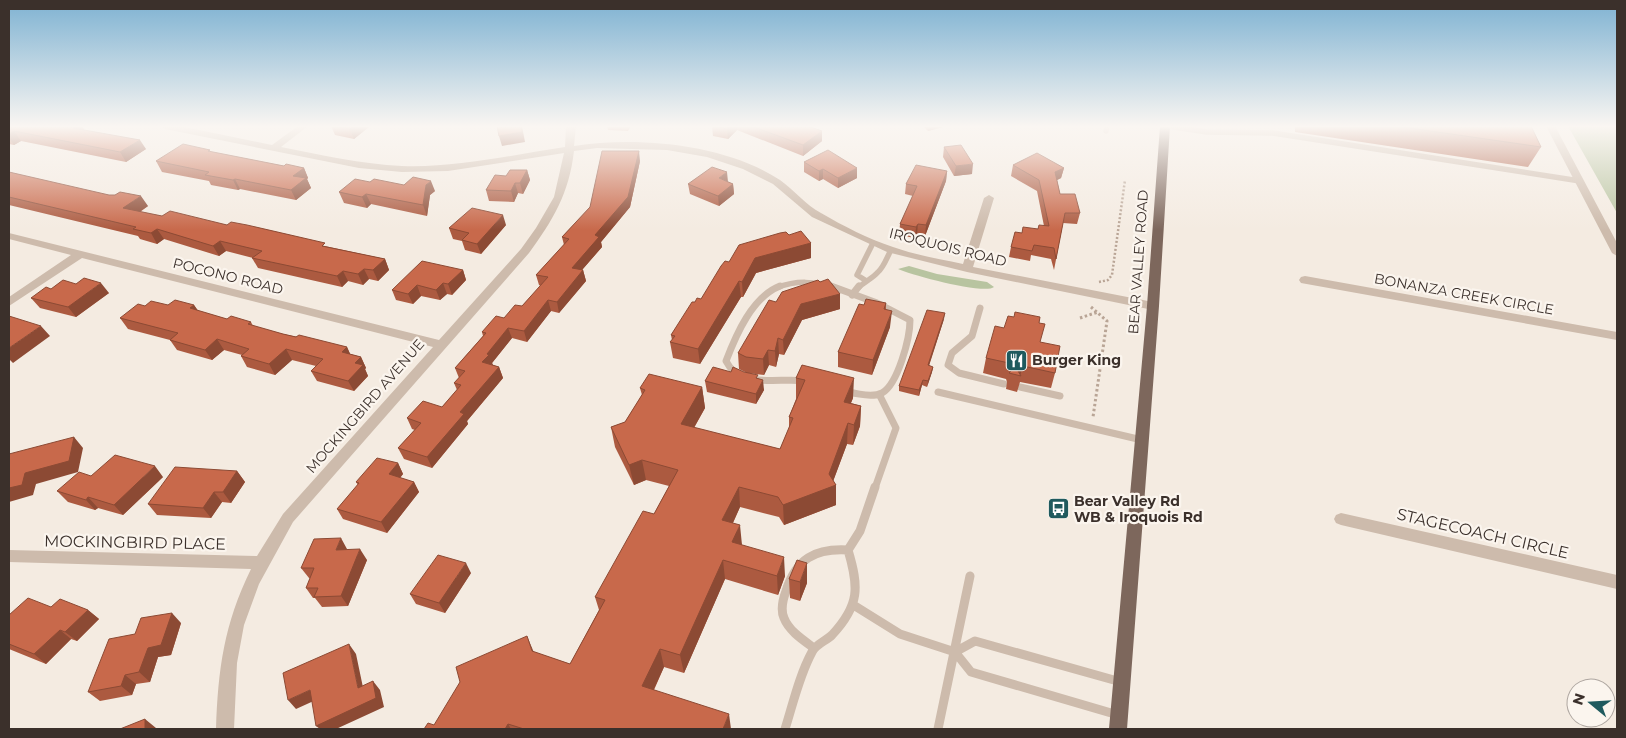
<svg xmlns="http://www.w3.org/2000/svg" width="1626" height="738" font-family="Montserrat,sans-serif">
<rect width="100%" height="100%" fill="#f4ebe1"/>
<!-- green -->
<path fill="#b8c4a0" d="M1568,126H1617V213Z
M909,266L937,274L987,282L994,287C985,295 911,275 898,269Z"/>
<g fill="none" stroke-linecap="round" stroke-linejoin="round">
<!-- path-far1 -->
<path stroke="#b9a596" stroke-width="2.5" stroke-dasharray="2 2" stroke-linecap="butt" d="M1099,282L1108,280L1112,275L1125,180"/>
<!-- path -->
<path stroke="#b9a596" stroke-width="3" stroke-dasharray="2.5 2.5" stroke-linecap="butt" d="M1091,307L1107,321L1093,417
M1080,318L1098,312"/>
<!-- lane-far2 -->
<path stroke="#cdbbac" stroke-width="5.5" d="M1167,126L1207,132L1273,133L1580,181
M1106,131L1107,126
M865,280L857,275L873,243
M776,288C797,280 814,281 835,288
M858,288C865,281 872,279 878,272C884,267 887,257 891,250"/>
<!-- lane-far1 -->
<path stroke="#cdbbac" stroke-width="7" d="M780,286C752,297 736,335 726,361C730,369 736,375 746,378C768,384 792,377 814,382C831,385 866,401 882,393C898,384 910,338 910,320L877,303L831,286
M852,295L859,286
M980,308L972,336L952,353L948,365L959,373L1004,384
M1020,387L1060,396
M938,392L1142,440
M875,488L896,428L879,394"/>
<!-- lane -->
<path stroke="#cdbbac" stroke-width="9" d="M848,550L860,531L875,487
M855,606L900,634L955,652L971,672L1118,715
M814,648C803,640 789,631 784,618C780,609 783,599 786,591C796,559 815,548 848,550
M955,652L975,641L1121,682
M785,729C793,704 799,676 812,652C816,644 826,641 832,635C860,605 859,587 848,550
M938,729L970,576"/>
<!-- street -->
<path fill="#cdbbac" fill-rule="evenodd" d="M161,126H180L272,145L298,126H308L281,147C321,155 361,164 402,166C456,168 511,155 565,147L566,126H576L574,146C638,136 725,144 780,180C794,190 806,205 821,213C843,226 869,239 893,247C915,255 940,259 963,264L984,198L989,195L994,198L973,267L1153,302L1159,306L1153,310L967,272L887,252L812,217L773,184L743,169L707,157L667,150L597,148L574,151C569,194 553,220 529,253L293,522L259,584L244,625L237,663L234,729H216C218,669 224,624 251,569L9,562V550L257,556L283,514L433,347L82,258L9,306V297L71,255L9,239V233L439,340L521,249L536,228L554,197L564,153L448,171L402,172L359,168L165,129Z
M1546,126H1555L1617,243V256L1612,253Z
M1305,276L1617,332V340L1301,283L1299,280L1301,277Z
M1341,513L1617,575V589L1341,525L1336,523L1334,519L1336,515Z"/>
<!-- primary -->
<path fill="#7d675c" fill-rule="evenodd" d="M1160,126H1170L1159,306L1127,729H1109L1147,306Z"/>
</g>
<!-- wall -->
<path fill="#ac5a40" d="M9,126H82L84,130L146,149L126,162L21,141L14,145L9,144Z
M331,126H370L354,139L335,135Z
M607,126H631L628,131L608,130Z
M712,126H808L822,141L803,156L737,130L728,139L713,136Z
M923,126H947L928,131Z
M1295,126H1531L1541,147L1528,167L1295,132Z
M944,147L972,174L954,176L943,157Z
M212,152L284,166L304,168L308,178L307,179L311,188L296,200L240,189L238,190L211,185L209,181L162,172L156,161Z
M640,161L630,207L601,242L602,247L582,270H583L586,281L559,313L551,311L527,342L512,338L492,363L493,365L499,367L503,378L467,421L468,424L432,468L404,459L398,448L415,430L412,429L407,418L442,407L457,390L454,383L459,378L455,368L483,336L482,332L522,306L541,286L539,285L536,275L564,245L562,237Z
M804,162L857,178L838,188L823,179L819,181L804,172Z
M1013,165L1064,168L1061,178L1057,180L1060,194L1080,213L1077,224L1063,223L1054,270L1051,259L1031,255L1030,261L1009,257L1011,247L1022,233L1038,229L1044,226L1037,191L1011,176Z
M527,170L530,180L523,194L518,193L514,202L489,201L486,190L506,176Z
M947,171L946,181L925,236L917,234L915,238L899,235L900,224L913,196L905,194L906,184Z
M9,172L148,206L140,212L162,216L227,225L385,259L389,270L378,281L369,279L363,285L348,281L342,287L258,268L252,258H253L226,251L219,256L164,239L157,244L140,239L138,236L9,205Z
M728,182L733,184L734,194L719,206L690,194L688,184Z
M404,185L435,191L430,195L427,216L371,204L367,208L344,203L339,192Z
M506,225L481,254L465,250L462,241L453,239L449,228Z
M789,235L811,243V258L756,273L743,297H741L700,364L673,358L670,342L672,340L671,335L695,302L701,299L729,262Z
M463,270L466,280L452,295L447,294L440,300L421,296L413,304L396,300L392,290Z
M820,282L840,294V309L802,320L784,355L779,354L776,367L769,365L764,375L747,373L739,369L738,353L776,302Z
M51,289L109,293L76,317L40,308L31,298Z
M886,303V310L890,327L872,375L838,367V352L864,305Z
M194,305L198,311L227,319L251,322L253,326L283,334L347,347L350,354L361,357L366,368L365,369L368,376L354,391L317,381L311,371L316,366L292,360L275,375L247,367L241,356L242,355L224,350L212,360L177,350L170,340L128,329L120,318L145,306Z
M944,319L929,366L933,367L932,372L927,387L922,385L919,396L899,391V386Z
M1039,323L1040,342L1055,373L1051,388L1020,382L1017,392L1006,389L1007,382L1006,379L983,373L986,358L1004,328Z
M802,365L853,398L851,403L861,406L860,426L853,445L847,444L833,481L836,485V505L784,525L779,517L740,507L733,523L742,545L785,576L778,595L725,579L684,673L664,667L654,690L731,729H424L434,725L534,652L570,664L599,610L595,597L654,514L669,486L646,480L634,485L615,447L611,427L625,422L642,395L640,388L702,387L705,408L694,428L780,449L789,428V417L796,399V378Z
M758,378L764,390L756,404L707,392L705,381Z
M398,463L403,474L400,478L414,482L419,492L387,533L343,519L337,509L358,485L356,482Z
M237,471L245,482L231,503L222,502L211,518L157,515L148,504Z
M91,476L163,477L123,515L98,508L95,510L68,502L57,491Z
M347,549V550L367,560L348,606L322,607L315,598H313L306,588L310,578H309L301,568Z
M471,573L445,613L416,604L410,594Z
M789,579L807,583L800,601L790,598Z
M51,607L88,610L99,619L77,641L71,639L46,664L9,649V615Z
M181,623L171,655L158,657L150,682L136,684L132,695L100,701L88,692L135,634Z"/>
<!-- shaded-wall -->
<path fill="#8c4a34" d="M75,126H82L86,133L73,128Z
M354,126H370L354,139L350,129Z
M522,126L525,142L502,146L499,136Z
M730,126H737V130L728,139L727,129Z
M929,126H947L928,131Z
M14,131L21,141L14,145L9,138V134Z
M822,131V141L803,156V145Z
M140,140L146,149L126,162L120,152Z
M639,151L640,161L630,207L601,242L602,247L575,278L572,268L595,235Z
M973,164L972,174L954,176L956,166Z
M304,168L308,178L307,179L311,188L296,200L291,190L293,176Z
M857,168V178L838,188V178Z
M1064,168L1061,178L1053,182L1055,172Z
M823,169V179L819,181V171Z
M527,170L530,180L523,194L520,183Z
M947,171L946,181L925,236L926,225Z
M727,172L728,182L719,178Z
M235,179L240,189L238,190L233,180Z
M431,181L435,191L430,195L427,216L423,205L426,185Z
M515,183L518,193L514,202L511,191Z
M733,184L734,194L719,206L718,196Z
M366,194L371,204L367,208L362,197Z
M141,196L148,206L130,218L123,208Z
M503,215L506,225L481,254L477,244Z
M918,224L917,234L915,238L916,227Z
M157,229L164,239L157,244L151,233Z
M220,241L226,251L219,256L213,246Z
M811,243V258L756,273L743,297L742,282L755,258Z
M385,259L389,270L378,281L373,270Z
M364,269L369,279L363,285L358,274Z
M463,270L466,280L452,295L448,284Z
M583,270L586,281L559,313L557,302Z
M343,271L348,281L342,287L337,276Z
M739,281L741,297L700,364L698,349Z
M101,283L109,293L76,317L68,307Z
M443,283L447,294L440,300L436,290Z
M417,285L421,296L413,304L408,294Z
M840,294V309L802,320L784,355L783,340L801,304Z
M548,300L551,311L527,342L524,331Z
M194,305L201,315L190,308Z
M892,311L890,327L872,375L873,360Z
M945,313L944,319L927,371L928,365Z
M41,326L50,336L13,363L9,359V348Z
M508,328L512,338L492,363L493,365L482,362L487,354Z
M778,338L779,354L776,367L775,351Z
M217,339L224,350L212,360L205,350Z
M347,347L352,358L342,352Z
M286,349L292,360L275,375L269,364Z
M768,350L769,365L764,375L763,359Z
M361,357L366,368L365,369L368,376L354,391L348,381L355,363Z
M1023,366L1020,376L1018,371Z
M499,367L503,378L467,421L468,424L432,468L427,457L460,412Z
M933,367L932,372L927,387L928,381Z
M854,378L853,398L843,422L844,402Z
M763,380L764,390L756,404V394Z
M923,380L922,385L919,396V390Z
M702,387L705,408L684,445L681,424Z
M861,406L860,426L853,445L854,425Z
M848,423L847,444L831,487L836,485V505L784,525L783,505L829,474Z
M74,437L83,448L78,472L36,484L33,495L9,502V488L25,473Z
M642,460L646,480L634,485L629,465Z
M398,463L403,474L394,485L389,474Z
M155,466L163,477L123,515L114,505Z
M237,471L245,482L231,503L223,492Z
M414,482L419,492L387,533L381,522Z
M739,487L740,507L725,540L722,520Z
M214,492L222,502L211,518L203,508Z
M88,497L98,508L95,510L86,500Z
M740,525L742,545L732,542Z
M341,538L347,549L342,560L336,550Z
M360,549L367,560L348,606L341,596Z
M784,557L785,576L778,595L777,576Z
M723,560L725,579L684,673L680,655Z
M466,563L471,573L445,613L439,603Z
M807,563V583L800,601V582Z
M88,610L99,619L77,641L65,632Z
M172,613L181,623L171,655L158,657L150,682L139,672L148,648Z
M60,630L71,639L46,664L34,654Z
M527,636L535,655L532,651Z
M349,644L356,654L365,697L358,688Z
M660,649L664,667L647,704L642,686Z
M125,675L136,684L132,695L121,686Z
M373,681L380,690L384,707L336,729H320L316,726Z
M310,690L318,699L296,709L288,700Z
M729,714L731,729H723Z
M145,719L156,728V729H145Z
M508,724L511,729H505Z"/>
<!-- building -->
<path fill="#c8694b" stroke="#8c4a34" d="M9,126H75L73,128L140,140L120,152L14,131L9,134Z
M335,126H354L350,129Z
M497,126H521L522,132L499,136Z
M714,126H730L727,129Z
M751,126H808L822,131L803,145Z
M1396,126H1531L1541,147Z
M183,144L210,150L208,151L284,166L286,164L304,168L293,176L306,178L291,190L235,179L233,180L205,175L209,172L156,161Z
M961,145L973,164L956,166L944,147Z
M828,150L857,168L838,178L823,169L819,171L804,162Z
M602,151H639L628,197L595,235L599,237L572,268L583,270L557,302L548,300L524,331L508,328L487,354L489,355L482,362L499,367L460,412L464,414L427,457L398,448L421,423L407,418L423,401L442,407L461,385L454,383L465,371L455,368L486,333L482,332L496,316L504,318L515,305L522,306L548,277L536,275L569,239L562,237L590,207Z
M1037,153L1064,168L1055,172L1060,194H1075L1080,213H1065L1056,259L1054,248L1034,245L1032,251L1011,247L1015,232L1022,233L1023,227L1038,229L1039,225L1049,226L1039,180L1013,165Z
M916,165L947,171L926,225L918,224L916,227L900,224L917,186L906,184Z
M712,167L727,172L719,178L733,184L718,196L688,184Z
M510,170H527L520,183H515L511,191L486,190L495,175L506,176Z
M9,172L109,195H115L120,192L141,196L123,208L162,216L170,211L227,225L231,222L247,225L325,243L322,246L385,259L373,270L364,269L358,274L343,271L337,276L252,258L262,251L220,241L213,246L157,229L151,233L133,229L136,227L9,197Z
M413,177L431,181L426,185L423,205L366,194L362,197L339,192L355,179L370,182L374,179L404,185Z
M472,208L503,215L477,244L462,240L469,233L449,228Z
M801,231L811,243L755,258L742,282L739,281L698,349L670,342L675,336L671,335L692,302H695L697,298L701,299L721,266L725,261L729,262L739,245L780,233L786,232L789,235Z
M422,261L463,270L448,284L443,283L436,290L417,285L408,294L392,290Z
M84,278L101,283L68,307L31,298L46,287L51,289L63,280L76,284Z
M828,279L840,294L801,304L783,340L778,338L775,351L768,350L763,359L746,357L738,353L769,300L776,302L782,292L818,280L820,282Z
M866,299L886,303L884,309L892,311L873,360L838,352L859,304L864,305Z
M175,300L194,305L190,308L227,319L231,316L251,322L248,324L283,334L296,337L299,335L347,347L342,352L361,357L355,363L363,365L348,381L311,371L323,359L286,349L269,364L241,356L249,349L217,339L205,350L170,340L178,333L120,318L138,304L145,306L151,301L168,305Z
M927,310L945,313L928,365L933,367L928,381L923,380L919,390L899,386Z
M1015,312L1040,317L1039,323L1045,324L1040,342L1060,346L1055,373L1023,366L1018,371L1021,376L1009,373L1013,369L1009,363L986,358L995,326L1004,328L1008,316L1014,317Z
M9,316L41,326L9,348Z
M802,365L854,378L844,402L861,406L854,425L848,423L829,474L836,485L783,505L778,497L739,487L722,520L740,525L732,542L784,557L777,576L723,560L680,655L660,649L642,686L729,714L723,729H524L508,724L505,729H424L428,723L434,725L460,682L456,667L527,636L532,651L570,664L605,600L595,597L643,511L654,514L678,470L642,460L629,465L611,427L625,422L645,390L640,388L649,374L702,387L681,424L780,449L793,418L789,417L805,380L796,378Z
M713,367L731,372L733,367L744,372L758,375L756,378L763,380L756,394L705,381Z
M74,437L69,461L25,473L22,485L9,488V454Z
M115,455L155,466L114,505L88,497L86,500L57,491L79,472L91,476Z
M377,458L398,463L389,474L414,482L381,522L337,509L359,483L356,482Z
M175,467L237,471L223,492H214L203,508L148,504Z
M341,538L336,550L360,549L341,596L314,597L318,588H306L314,568H301L314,539Z
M438,555L466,563L439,603L410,594Z
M797,560L807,563L800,582L789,579Z
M28,598L51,607L60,599L88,610L65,632L60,630L34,654L9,644V615Z
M172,613L161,645L148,648L139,672L125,675L121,686L88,692L109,639L135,634L141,618Z
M349,644L358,688L373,681L376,698L316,726L310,690L288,700L283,673Z
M145,719V729H120Z"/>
<!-- sky -->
<linearGradient id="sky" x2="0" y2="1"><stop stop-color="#7eb2d2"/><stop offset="0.55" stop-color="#faf6f2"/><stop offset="1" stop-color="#faf6f2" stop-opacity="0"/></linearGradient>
<rect width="1626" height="230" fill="url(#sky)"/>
<!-- icons -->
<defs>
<symbol id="restaurant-square" viewBox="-11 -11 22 22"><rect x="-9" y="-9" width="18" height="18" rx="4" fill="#1f5a5e" stroke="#fbf5ee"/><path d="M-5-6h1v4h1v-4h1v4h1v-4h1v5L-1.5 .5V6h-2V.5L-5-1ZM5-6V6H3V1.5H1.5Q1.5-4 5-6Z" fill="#fff"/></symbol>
<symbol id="bus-square" viewBox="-11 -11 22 22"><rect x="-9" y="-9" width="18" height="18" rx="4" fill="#1f5a5e" stroke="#fbf5ee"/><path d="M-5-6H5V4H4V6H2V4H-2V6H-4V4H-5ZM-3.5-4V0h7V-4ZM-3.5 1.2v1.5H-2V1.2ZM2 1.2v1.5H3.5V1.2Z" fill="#fff"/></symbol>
</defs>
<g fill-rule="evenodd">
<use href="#restaurant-square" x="1004" y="348" width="25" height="25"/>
<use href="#bus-square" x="1046" y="496" width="25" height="25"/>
</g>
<g text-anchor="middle" stroke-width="4.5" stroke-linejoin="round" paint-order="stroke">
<!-- street labels -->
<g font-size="14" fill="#3b302b" stroke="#fbf5ee">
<text transform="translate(948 247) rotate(14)" y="5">IROQUOIS ROAD</text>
<text transform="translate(1138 262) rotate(-86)" y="5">BEAR VALLEY ROAD</text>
<text transform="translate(228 276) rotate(14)" y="5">POCONO ROAD</text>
<text transform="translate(1464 294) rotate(10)" y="5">BONANZA CREEK CIRCLE</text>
<text transform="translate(365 406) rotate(-49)" y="5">MOCKINGBIRD AVENUE</text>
</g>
<!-- poi labels -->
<g font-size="14" font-weight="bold" fill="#3b302b" stroke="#fbf5ee" text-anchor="start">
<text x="1032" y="365">Burger King</text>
<text x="1074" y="506">Bear Valley Rd<tspan x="1074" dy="16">WB &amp; Iroquois Rd</tspan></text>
</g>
<!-- near-street labels -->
<g font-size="16" fill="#3b302b" stroke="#fbf5ee">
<text transform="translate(1483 533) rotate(13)" y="6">STAGECOACH CIRCLE</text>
<text transform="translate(135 542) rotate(1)" y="6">MOCKINGBIRD PLACE</text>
</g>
</g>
<!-- border -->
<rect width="1626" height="738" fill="none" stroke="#3b302b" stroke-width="20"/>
<!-- north arrow -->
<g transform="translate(1591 703) rotate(288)"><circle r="24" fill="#fbf5ee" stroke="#aea6a0"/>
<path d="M0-4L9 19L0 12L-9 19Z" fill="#1f5a5e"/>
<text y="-8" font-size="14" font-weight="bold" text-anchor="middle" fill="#3b302b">N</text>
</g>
</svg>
